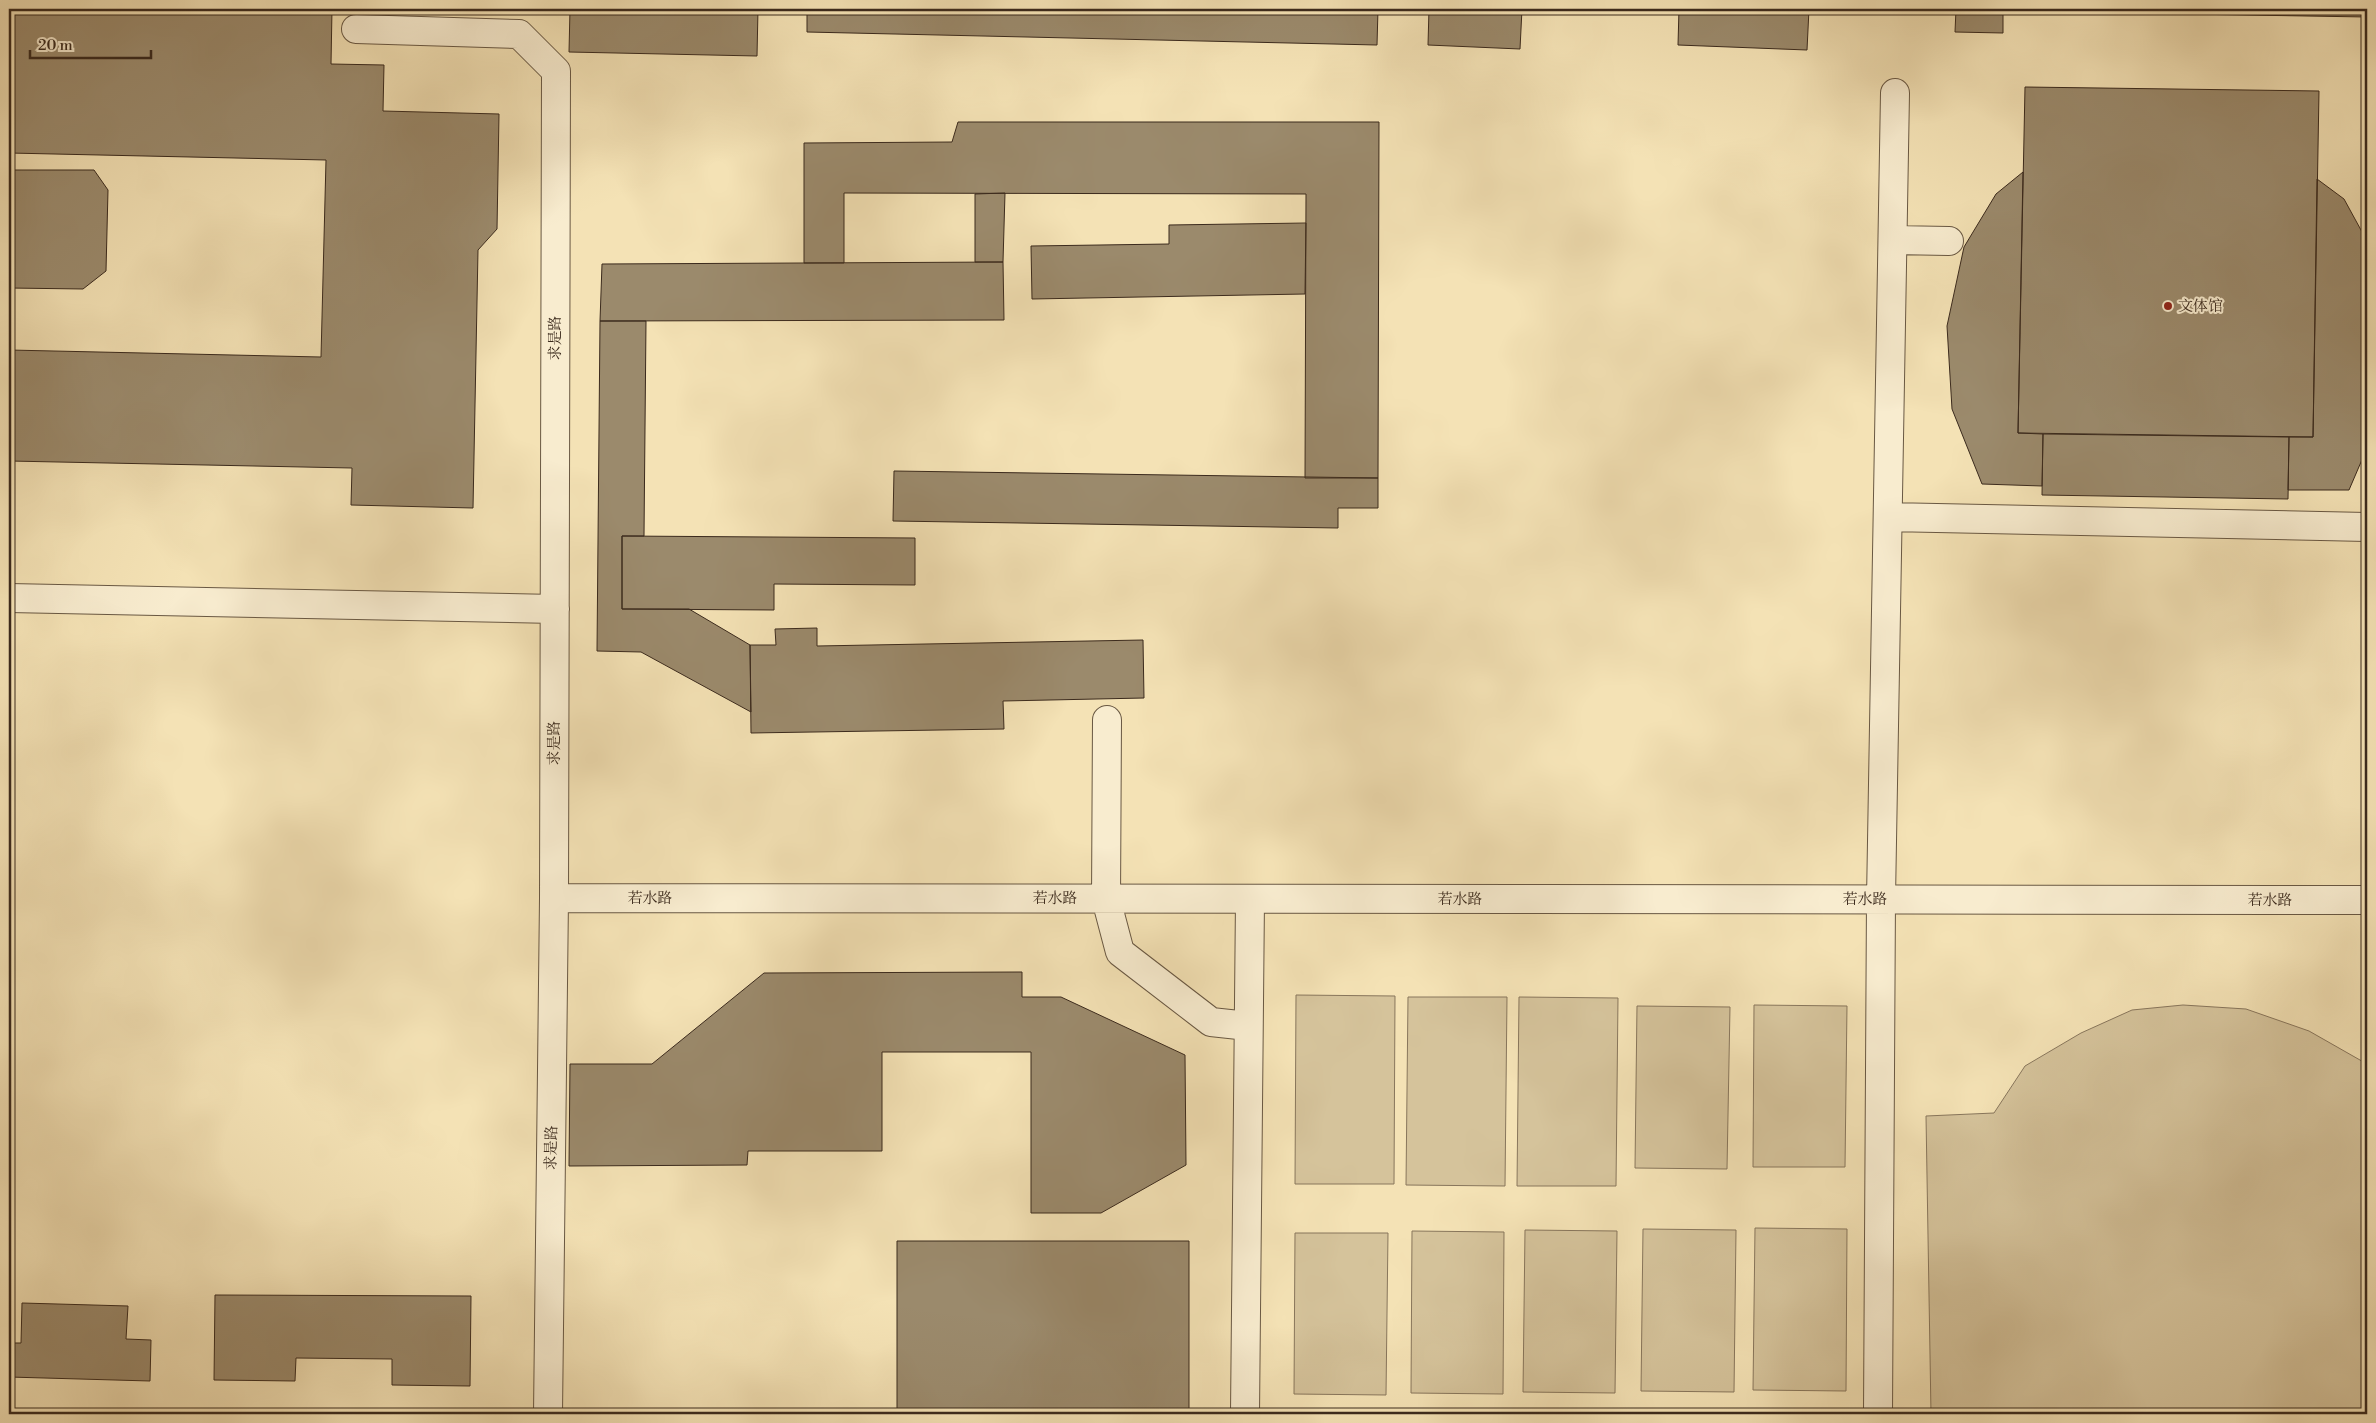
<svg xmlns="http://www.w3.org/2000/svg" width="2376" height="1423" font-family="'Libre Bodoni','Noto Serif SC',serif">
<rect width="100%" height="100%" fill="#f4e2b5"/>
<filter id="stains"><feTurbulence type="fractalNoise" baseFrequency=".004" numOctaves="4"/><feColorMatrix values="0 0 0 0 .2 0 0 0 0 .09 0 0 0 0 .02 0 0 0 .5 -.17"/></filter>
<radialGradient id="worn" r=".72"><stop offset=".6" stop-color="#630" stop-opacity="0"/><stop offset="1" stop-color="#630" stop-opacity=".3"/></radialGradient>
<!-- green -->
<path fill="#d5c39b" stroke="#88765c" d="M1296,995L1395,996L1394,1184H1295Z
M1408,997H1507L1505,1186L1406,1185Z
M1519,997L1618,998L1616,1186H1517Z
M1754,1005L1847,1006L1845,1167H1753Z
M2183,1005L2246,1009L2309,1031L2367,1064V1414H1931L1926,1116L1994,1113L2025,1066L2081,1033L2132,1010Z
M1637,1006L1730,1007L1727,1169L1635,1168Z
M1755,1228L1847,1229L1846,1391L1753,1390Z
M1643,1229L1736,1230L1734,1392L1641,1391Z
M1525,1230L1617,1231L1615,1393L1523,1392Z
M1412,1231L1504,1232L1503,1394L1411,1393Z
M1295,1233H1388L1386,1395L1294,1394Z"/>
<!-- building -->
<path fill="#9b8a6c" stroke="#3b2a1d" d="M9,9H332L331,64L384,65L383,111L499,114L497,229L478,250L473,508L351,505L352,468L9,461V350L321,357L326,160L9,153Z
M570,9H758L757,56L569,52Z
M807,9H1378L1377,45L807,32Z
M1429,9H1522L1520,49L1428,45Z
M1679,9H1809L1807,50L1678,45Z
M1956,9H2367V17L2003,11V33L1955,32Z
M2025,87L2319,91L2313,437L2018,433Z
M958,122H1379L1378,478H1305L1306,194L844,193V263H804V143L952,142Z
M9,170H94L108,190L106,271L83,289L9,288Z
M2023,172L2018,433L2043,434L2042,486L1982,484L1952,409L1947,326L1964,247L1996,194Z
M2317,179L2344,199L2367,241V448L2349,490H2288L2289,437H2313Z
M1005,193L1003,262H975V194Z
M1306,223L1305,294L1032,299L1031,246L1169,244V225Z
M1003,262L1004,320L600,321L602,264Z
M600,321H646L644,536H622V609H689L750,645L751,712L641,652L597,651Z
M2043,434L2289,437L2288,499L2042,495Z
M894,471L1378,478V508H1338V528L893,521Z
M622,536L915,538V585L774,584V610L622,609Z
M817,628V646L1143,640L1144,698L1003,701L1004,729L751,733L750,645H776L775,629Z
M1022,972V997H1061L1185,1055L1186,1165L1101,1213H1031V1052H882V1151H748L747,1165L569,1166L570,1064H652L764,973Z
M897,1241H1189V1414H897Z
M215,1295L471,1296L470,1386L392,1385V1359L296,1358L295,1381L214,1380Z
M22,1303L128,1306L126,1339L151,1340L150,1381L9,1377V1343H21Z"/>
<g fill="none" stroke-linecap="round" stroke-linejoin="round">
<defs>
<path id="minor" d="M356,29L519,34L556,71L554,898L548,1414
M1893,240L1949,241
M1888,517L2367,527
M9,598L555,609
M1107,720L1106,899L1120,952L1211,1022L1248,1026
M554,898L2367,900
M1245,1414L1250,899
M1878,1414L1881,899L1895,93"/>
</defs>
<!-- minor casing -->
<use href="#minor" stroke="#695843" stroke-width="30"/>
<!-- minor -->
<use href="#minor" stroke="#f8eccf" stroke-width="28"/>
</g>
<!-- markers -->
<circle fill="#8f2418" stroke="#f8eccf" stroke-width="2" cx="2168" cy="306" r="5"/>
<g text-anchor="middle" stroke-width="4" stroke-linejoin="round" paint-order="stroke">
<!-- poi labels -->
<g font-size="15" fill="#3b2a1d" stroke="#f8eccf" text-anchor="start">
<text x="2178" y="311">文体馆</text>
</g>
<!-- street labels -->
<g font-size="15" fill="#3b2a1d" stroke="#f8eccf">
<text transform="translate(555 338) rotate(-90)" y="5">求是路</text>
<text transform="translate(554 743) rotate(-90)" y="5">求是路</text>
<text x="650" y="903">若水路</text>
<text x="1055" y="903">若水路</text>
<text x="1460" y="904">若水路</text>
<text x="1865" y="904">若水路</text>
<text x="2270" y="905">若水路</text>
<text transform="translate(551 1148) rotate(-89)" y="5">求是路</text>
</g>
</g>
<!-- margin -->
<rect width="2376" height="1423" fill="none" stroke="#f4e2b5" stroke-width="30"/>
<rect x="10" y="10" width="2356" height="1403" fill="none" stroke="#3b2a1d" stroke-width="2.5"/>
<rect x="15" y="15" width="2346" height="1393" fill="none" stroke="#3b2a1d"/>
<!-- scale -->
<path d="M30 50v8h121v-8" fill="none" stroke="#3b2a1d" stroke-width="2.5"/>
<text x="38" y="50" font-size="15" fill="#3b2a1d" stroke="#f8eccf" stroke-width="4" paint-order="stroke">20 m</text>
<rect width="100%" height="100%" filter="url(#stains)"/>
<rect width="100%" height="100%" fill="url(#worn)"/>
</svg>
